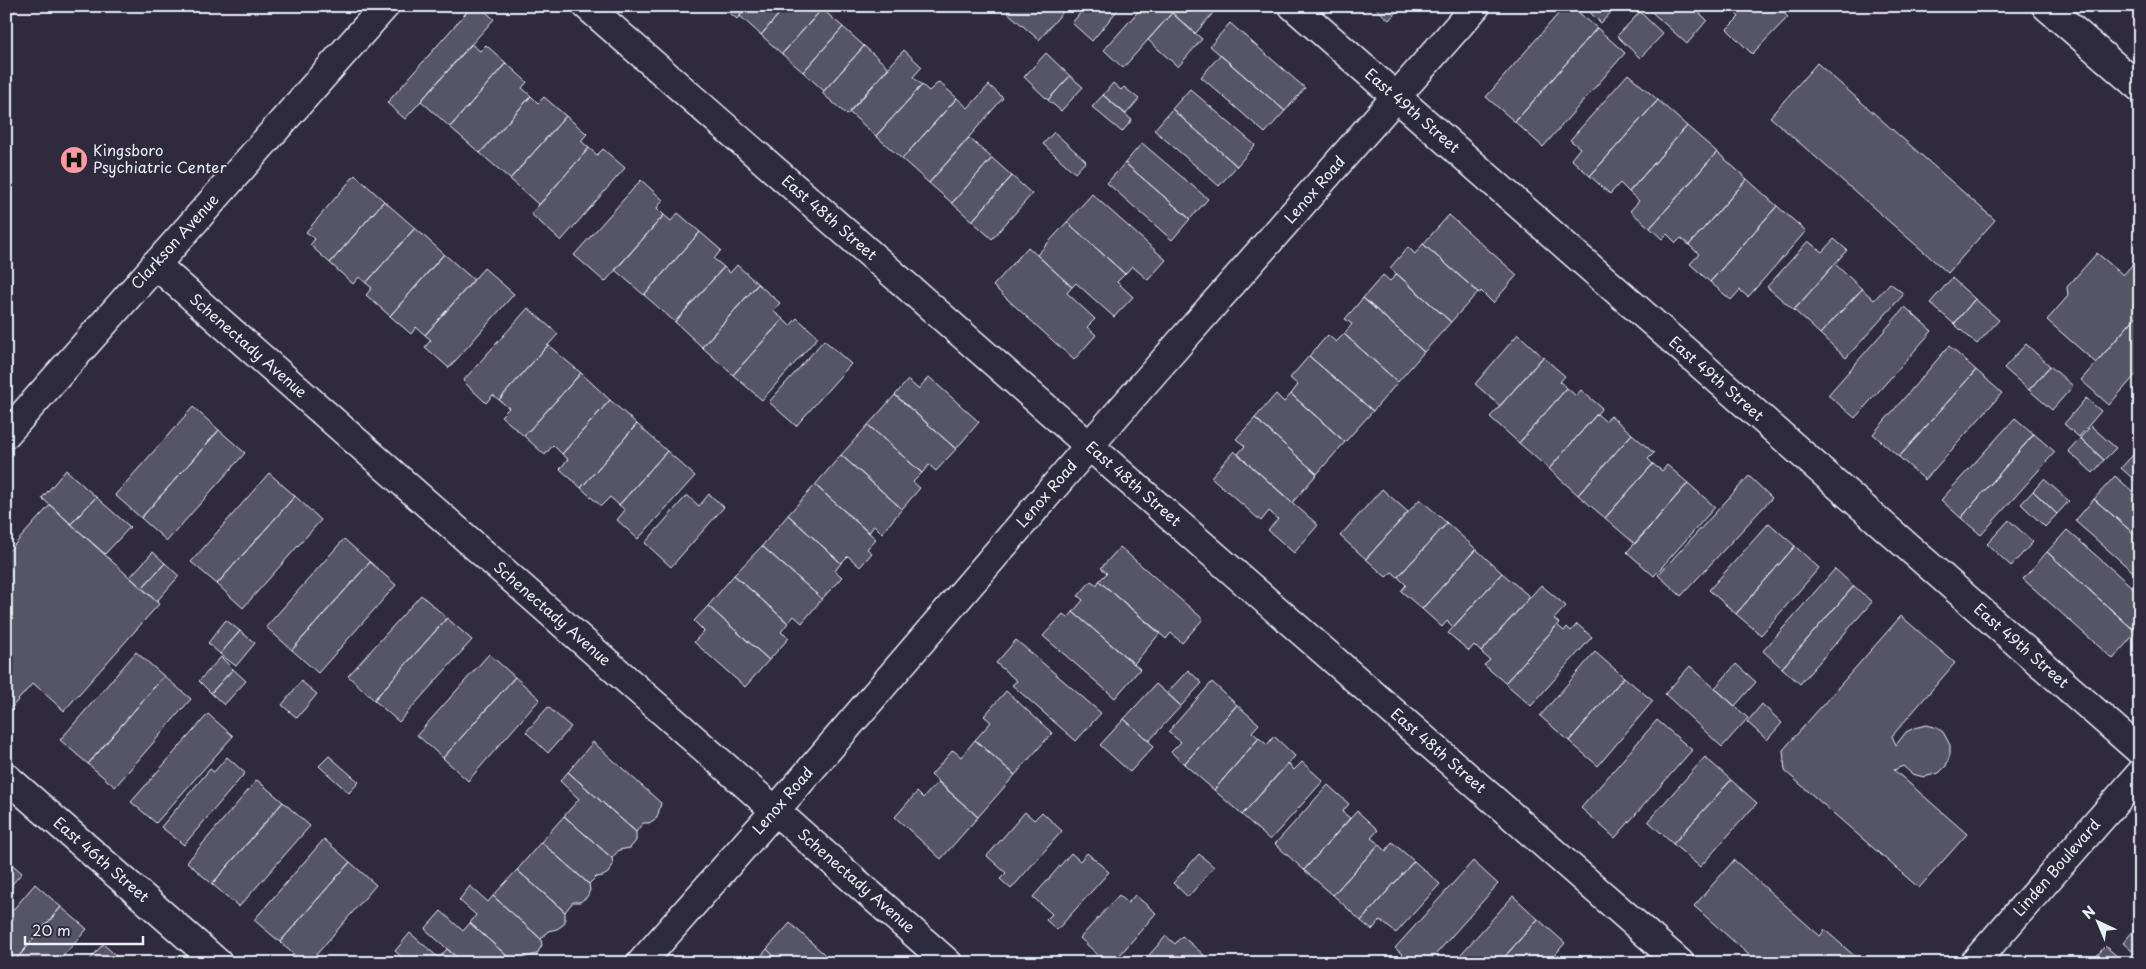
<svg xmlns="http://www.w3.org/2000/svg" width="2146" height="969" font-family="'Playpen Sans',sans-serif">
<rect width="100%" height="100%" fill="#2f2a3d"/>
<filter id="ink" filterUnits="userSpaceOnUse"><feTurbulence type="fractalNoise" baseFrequency=".02" numOctaves="2"/><feDisplacementMap in="SourceGraphic" scale="10" xChannelSelector="R" yChannelSelector="G"/><feConvolveMatrix kernelMatrix="1 2 1 2 8 2 1 2 1" color-interpolation-filters="sRGB"/></filter>
<g filter="url(#ink)">
<!-- building -->
<path fill="#575565" stroke="#e8f1f8" d="M6,6H19L6,21Z
M472,6H479L494,19L405,119L387,103Z
M721,6H749L737,19Z
M749,6H786L761,35L740,16Z
M786,6H819L822,9L782,54L761,35Z
M1012,6H1068L1039,40L1007,12Z
M1086,6H1121L1092,41L1072,23Z
M1143,6H1178L1123,68L1104,50Z
M1178,6H1219L1195,34L1172,13Z
M1373,6H1401L1389,20Z
M1565,6H1571L1597,28L1515,122L1486,97Z
M1583,6H1617L1601,23Z
M1645,6H1692L1707,20L1687,44Z
M1692,6H1706L1700,13Z
M1781,6L1779,8L1788,17L1752,54L1727,29L1739,17L1729,6Z
M822,9L843,27L803,72L782,54Z
M1640,12L1663,34L1640,58L1617,36Z
M1172,13L1202,39L1178,67L1148,40Z
M1230,23L1305,88L1285,111L1210,46Z
M843,27L864,46L824,91L803,72Z
M1597,28L1625,53L1543,147L1515,122Z
M471,44L480,51L486,45L506,63L450,127L421,101Z
M864,46L889,68L847,115L822,93Z
M904,50L922,67L913,77L922,85L876,136L849,112Z
M1046,53L1070,76L1048,100L1024,77Z
M1220,55L1285,111L1265,133L1201,77Z
M506,63L527,82L522,88L531,96L480,153L450,127Z
M1817,63L1995,220L1948,273L1770,117Z
M1628,74L1658,100L1590,176L1571,159L1580,148L1570,140Z
M1070,76L1083,87L1061,111L1048,100Z
M939,82L957,98L902,159L876,136L922,85L929,91Z
M1113,83L1121,90L1124,87L1139,99L1126,114L1103,95Z
M989,85L1003,98L929,183L902,159L957,98L968,108Z
M1190,89L1255,145L1237,166L1172,109Z
M1103,95L1132,120L1122,132L1092,107Z
M531,96L538,103L544,97L566,116L510,179L480,153Z
M1658,100L1687,126L1629,192L1620,183L1610,194L1590,176Z
M1172,109L1237,166L1219,186L1154,130Z
M566,116L587,134L581,141L589,148L539,205L510,179Z
M1687,126L1717,152L1650,228L1630,211L1639,201L1629,192Z
M1054,132L1086,161L1075,173L1043,144Z
M969,138L992,158L952,203L929,183Z
M1142,143L1208,199L1190,219L1125,163Z
M589,148L597,155L603,149L625,168L561,241L531,214Z
M1717,152L1747,179L1689,245L1681,238L1676,243L1667,234L1662,239L1650,228Z
M992,158L1012,176L972,221L952,203Z
M1125,163L1190,219L1172,240L1107,183Z
M355,175L384,201L330,263L310,245L315,239L306,232Z
M1012,176L1032,194L992,239L972,221Z
M1747,179L1777,206L1710,282L1690,264L1699,254L1689,245Z
M641,180L663,200L657,208L664,215L605,282L574,255Z
M1092,194L1166,260L1148,280L1132,266L1125,274L1067,222Z
M384,201L415,228L366,283L359,277L353,284L330,263Z
M1777,206L1806,231L1748,297L1740,290L1731,300L1710,282Z
M678,213L700,232L644,295L615,270L664,215L671,221Z
M1449,215L1517,275L1493,303L1481,291L1480,293L1478,292L1423,244Z
M1067,222L1125,274L1117,282L1133,297L1114,317L1076,283L1072,287L1037,255Z
M415,228L444,254L390,316L366,295L372,288L366,283Z
M700,232L721,250L714,259L724,267L675,322L644,295Z
M1834,239L1847,250L1794,310L1767,287L1808,241L1822,252Z
M1423,244L1478,292L1451,322L1390,268L1408,247L1415,254Z
M1028,247L1072,287L1067,293L1095,319L1087,327L1096,335L1074,360L993,286Z
M2097,253L2123,275L2140,256V312L2096,363L2047,320L2068,296L2067,287Z
M444,254L474,280L425,335L416,327L411,334L390,316Z
M1835,264L1862,289L1820,334L1794,310Z
M737,265L758,284L702,347L675,322L724,267L730,273Z
M484,268L514,294L449,368L425,347L431,340L425,335Z
M1397,274L1451,322L1424,352L1363,298L1383,275L1390,281Z
M1952,278L1975,299L1954,324L1930,303Z
M1890,283L1904,294L1846,358L1820,334L1862,289L1874,300Z
M758,284L780,303L773,311L783,319L733,375L702,347Z
M1363,298L1424,352L1398,382L1344,334L1352,324L1345,319Z
M1975,299L1999,320L1977,344L1954,324Z
M1905,307L1932,331L1855,418L1828,395Z
M528,308L558,334L499,400L493,395L486,403L463,381Z
M2140,312V370L2109,405L2081,380Z
M797,318L818,337L762,400L733,375L783,319L790,326Z
M1344,334L1398,382L1373,411L1309,356L1328,335L1336,342Z
M1518,334L1543,357L1500,406L1475,384Z
M824,340L851,364L796,426L769,402Z
M2026,344L2050,366L2029,390L2004,368Z
M548,345L581,373L524,436L501,416L509,408L499,400Z
M1949,346L1976,370L1899,457L1873,434Z
M1309,356L1373,411L1345,442L1291,394L1298,385L1290,378Z
M1543,357L1565,376L1560,382L1567,388L1519,443L1490,417Z
M2050,366L2073,386L2052,410L2029,390Z
M1976,370L2002,393L1925,480L1899,457Z
M581,373L610,400L562,454L553,445L545,455L524,436Z
M929,377L979,422L956,449L895,395L908,380L918,389Z
M1567,388L1576,396L1581,390L1602,408L1549,469L1519,443Z
M1276,394L1284,402L1291,394L1345,442L1317,474L1255,418Z
M895,395L956,449L936,471L929,465L922,473L868,425Z
M2086,398L2101,411L2079,437L2064,424Z
M610,400L637,424L581,488L560,469L568,459L562,454Z
M193,407L219,430L141,518L115,495Z
M1597,414L1605,421L1611,416L1632,434L1578,495L1549,469Z
M1255,418L1317,474L1292,503L1238,454L1245,446L1236,439Z
M2015,418L2034,434L1961,518L1941,500Z
M637,424L667,451L619,505L610,497L601,506L581,488Z
M868,425L922,473L913,482L920,488L902,509L841,455Z
M2091,426L2116,448L2104,460L2080,438Z
M219,430L245,453L167,541L141,518Z
M1632,434L1654,453L1648,459L1653,464L1605,518L1578,495Z
M2034,434L2055,452L1981,535L1961,518Z
M2080,438L2104,460L2093,473L2068,451Z
M2140,447V485L2121,468Z
M667,451L695,476L638,539L617,520L625,510L619,505Z
M1234,451L1318,525L1294,553L1268,530L1278,519L1269,511L1261,521L1211,477Z
M841,455L902,509L882,533L874,525L869,533L815,485Z
M1653,464L1662,471L1667,465L1688,483L1635,544L1605,518Z
M66,470L96,497L71,524L42,498Z
M269,473L295,496L217,584L191,562Z
M1749,476L1772,498L1681,596L1658,575Z
M2115,476L2140,498V539L2094,499Z
M2044,479L2069,501L2057,514L2033,491Z
M1688,483L1715,507L1654,576L1627,552Z
M815,485L876,539L867,549L872,553L860,567L848,556L841,563L788,515Z
M1382,489L1408,512L1366,559L1340,536Z
M2033,491L2057,514L2045,527L2021,504Z
M709,494L724,507L671,567L645,543L687,495L699,506Z
M295,496L321,520L243,608L217,584Z
M96,497L130,527L105,554L71,524Z
M1420,499L1447,523L1398,577L1392,572L1386,577L1366,559Z
M2094,499L2140,539V578L2075,521Z
M50,505L159,604L64,711L33,683L11,708L6,703V554Z
M788,515L841,563L835,571L842,577L822,599L762,546Z
M2009,520L2033,542L2011,566L1987,544Z
M1447,523L1476,549L1422,609L1401,591L1406,585L1398,577Z
M1769,523L1795,546L1736,614L1709,590Z
M2067,530L2140,594V628L2136,632L2047,552Z
M344,539L370,562L292,650L266,627Z
M762,546L822,599L802,623L794,616L788,623L734,575Z
M1795,546L1819,568L1761,635L1736,614Z
M1120,547L1203,619L1182,643L1171,633L1166,639L1099,581L1107,573L1101,568Z
M1476,549L1502,573L1453,627L1447,621L1442,627L1422,609Z
M153,552L165,563L142,588L130,577Z
M2047,552L2136,632L2113,659L2023,579Z
M370,562L396,585L318,673L292,650Z
M165,563L179,576L157,601L142,588Z
M1835,569L1854,586L1782,668L1763,651Z
M1502,573L1530,597L1481,652L1474,645L1469,651L1448,633Z
M734,575L788,623L781,632L789,638L769,660L708,606Z
M1091,581L1097,585L1099,581L1160,633L1134,664L1073,612L1083,600L1078,596Z
M1541,585L1566,606L1554,619L1559,623L1505,683L1484,665L1490,660L1481,652Z
M1854,586L1872,602L1800,684L1782,668Z
M421,595L447,618L374,700L348,676Z
M708,606L769,660L745,687L694,642L704,631L694,621Z
M1073,612L1140,669L1115,698L1043,636L1063,614L1068,618Z
M1901,616L1955,663L1892,736L1896,745L1906,732L1914,728L1926,725L1937,728L1943,732L1950,745V755L1946,766L1939,773L1924,777L1912,774L1903,766L1894,770L1967,834L1919,888L1785,771L1783,750Z
M447,618L472,640L399,722L374,700Z
M226,620L240,631L220,654L208,643Z
M1577,624L1592,637L1531,706L1505,683L1557,625L1564,631L1567,627L1571,631Z
M240,631L255,643L236,666L220,654Z
M1016,640L1101,713L1076,741L1012,685L1017,681L996,663Z
M136,652L164,676L88,764L60,740Z
M1595,652L1624,677L1569,741L1540,716Z
M489,654L515,677L443,758L417,735Z
M221,657L233,669L211,693L199,681Z
M1736,664L1756,682L1735,706L1715,688Z
M1690,666L1748,718L1722,747L1665,694Z
M233,669L246,681L224,705L211,693Z
M1188,670L1202,683L1181,706L1167,693Z
M164,676L191,699L115,787L88,764Z
M515,677L540,699L468,781L443,758Z
M1624,677L1653,701L1598,766L1569,741Z
M301,681L317,694L297,718L282,705Z
M1212,682L1237,705L1184,764L1171,752L1181,742L1168,732Z
M1156,684L1181,706L1149,741L1124,719Z
M1006,691L1052,733L1015,775L975,740L991,722L984,716Z
M1762,704L1782,723L1767,740L1747,722Z
M1237,705L1259,724L1252,732L1259,738L1214,790L1184,764Z
M548,707L571,727L548,753L526,732Z
M208,714L233,736L156,823L131,802Z
M1124,719L1154,746L1130,772L1100,745Z
M1657,720L1692,750L1615,838L1581,808Z
M1274,736L1295,756L1242,815L1214,790L1259,738L1267,745Z
M975,740L1015,775L978,817L931,775L953,750L961,757Z
M593,742L661,803L657,818L649,823H643L636,832L568,772Z
M329,756L359,782L349,793L319,766Z
M227,757L245,773L184,845L161,827L210,769L214,772Z
M1705,757L1731,780L1673,844L1648,821Z
M1302,762L1323,781L1270,840L1242,815L1288,763L1294,770Z
M568,772L636,832V841L630,848L619,850L612,858L564,816L579,799L560,781Z
M257,780L283,802L212,884L187,862Z
M1731,780L1757,803L1700,867L1673,844Z
M938,782L978,817L941,859L895,817L917,792L923,798Z
M1328,785L1349,804L1342,812L1350,818L1304,870L1275,844Z
M283,802L310,826L239,907L212,884Z
M1357,811L1378,830L1371,838L1379,844L1333,895L1304,870Z
M1025,812L1034,820L1042,812L1062,831L1011,889L1000,879L1006,873L987,856Z
M564,816L612,858L613,865L608,873L603,876L596,877L589,884L541,842Z
M324,839L350,862L280,942L254,920Z
M541,842L589,884L590,890L587,897L580,902H573L565,912L517,870Z
M1392,842L1414,861L1361,921L1333,895L1379,844L1386,851Z
M1071,853L1080,861L1087,853L1109,872L1057,930L1046,920L1052,914L1033,897Z
M1199,854L1214,867L1188,897L1173,883Z
M6,859L22,873L6,891Z
M1734,860L1820,936L1825,930L1858,959L1855,963H1758L1694,906Z
M1414,861L1440,884L1396,933L1380,920L1372,930L1361,921Z
M1473,861L1498,884L1428,963H1412L1395,948Z
M350,862L376,885L309,963H303L280,942Z
M517,870L565,912V921L563,925L557,929L548,931L541,939L493,896Z
M35,884L61,907L13,963H6V918Z
M470,886L488,902L493,896L541,939L542,945L537,954L525,957L520,963H515L470,923L476,915L459,900Z
M1119,895L1128,903L1135,895L1156,913L1113,963H1094L1099,956L1080,938Z
M1513,896L1538,919L1499,963H1453Z
M61,907L87,929L57,963H13Z
M441,911L463,931L470,923L515,963H463L425,929Z
M1538,919L1565,943L1548,963H1499Z
M790,923L834,963H781L767,949Z
M2140,923V958L2123,943Z
M410,933L439,958L447,949L463,963H408L395,951Z
M1166,936L1175,944L1182,936L1204,955L1197,963H1142Z
M103,944L124,963H87Z
M2105,946L2125,963H2091Z
M767,949L781,963H755Z
M1579,955L1589,963H1572Z"/>
<g fill="none" stroke-linecap="round" stroke-linejoin="round">
<defs>
<path id="street" d="M587,6L1680,963
M1293,6L2140,751
M155,264L948,963
M6,434L385,6
M6,777L218,963
M641,963L775,811L1089,446L1476,6"/>
<path id="secondary" d="M2046,6L2140,88"/>
<path id="highway" d="M1974,963L2140,774"/>
</defs>
<!-- street casing -->
<use href="#street" stroke="#e8f1f8" stroke-width="31"/>
<!-- secondary casing -->
<use href="#secondary" stroke="#e8f1f8" stroke-width="31"/>
<!-- highway casing -->
<use href="#highway" stroke="#e8f1f8" stroke-width="31"/>
<!-- street -->
<use href="#street" stroke="#2f2a3d" stroke-width="28"/>
<!-- secondary -->
<use href="#secondary" stroke="#2f2a3d" stroke-width="28"/>
<!-- highway -->
<use href="#highway" stroke="#2f2a3d" stroke-width="28"/>
</g>
</g>
<!-- icons -->
<defs>
<symbol id="hospital-disc" viewBox="-11 -11 22 22"><circle r="9.5" fill="#ff9aa2" stroke="#2f2a3d"/><path d="M-5-5h3v3.5h4V-5h3V5h-3V1.5h-4V5h-3Z" fill="#111"/></symbol>
</defs>
<g fill-rule="evenodd">
<use href="#hospital-disc" x="58" y="144" width="32" height="32"/>
</g>
<g text-anchor="middle" stroke-width="4" stroke-linejoin="round" paint-order="stroke">
<!-- street labels -->
<g font-size="15" fill="#e8f1f8" stroke="#2f2a3d">
<text transform="translate(1412 111) rotate(41)" y="5">East 49th Street</text>
<text transform="translate(1315 190) rotate(-49)" y="5">Lenox Road</text>
<text transform="translate(829 218) rotate(41)" y="5">East 48th Street</text>
<text transform="translate(175 242) rotate(-48)" y="5">Clarkson Avenue</text>
<text transform="translate(248 346) rotate(41)" y="5">Schenectady Avenue</text>
<text transform="translate(1716 379) rotate(41)" y="5">East 49th Street</text>
<text transform="translate(1133 484) rotate(41)" y="5">East 48th Street</text>
<text transform="translate(1047 494) rotate(-49)" y="5">Lenox Road</text>
<text transform="translate(552 614) rotate(41)" y="5">Schenectady Avenue</text>
<text transform="translate(2021 646) rotate(41)" y="5">East 49th Street</text>
<text transform="translate(1438 751) rotate(41)" y="5">East 48th Street</text>
<text transform="translate(783 801) rotate(-49)" y="5">Lenox Road</text>
<text transform="translate(101 860) rotate(41)" y="5">East 46th Street</text>
<text transform="translate(2057 868) rotate(-49)" y="5">Linden Boulevard</text>
<text transform="translate(856 881) rotate(41)" y="5">Schenectady Avenue</text>
</g>
<!-- poi labels -->
<g font-size="15" fill="#e8f1f8" stroke="#2f2a3d" text-anchor="start">
<text x="93" y="156">Kingsboro<tspan x="93" dy="17">Psychiatric Center</tspan></text>
</g>
</g>
<!-- margin -->
<rect width="2146" height="969" fill="none" stroke="#2f2a3d" stroke-width="25"/>
<rect x="12" y="12" width="2121" height="944" fill="none" stroke="#e8f1f8" stroke-width="2" filter="url(#ink)"/>
<!-- north arrow -->
<g transform="translate(2098 922) rotate(316)" stroke="#2f2a3d" stroke-width="4" paint-order="stroke">
<path d="M0-4L9 19L0 12L-9 19Z" fill="#e8f1f8"/>
<text y="-8" font-size="14" font-weight="bold" text-anchor="middle" fill="#e8f1f8">N</text>
</g>
<!-- scale -->
<path d="M25 936v8h118v-8" fill="none" stroke="#e8f1f8" stroke-width="2.5"/>
<text x="32" y="936" font-size="15" fill="#e8f1f8" stroke="#2f2a3d" stroke-width="4" paint-order="stroke">20 m</text>
</svg>
